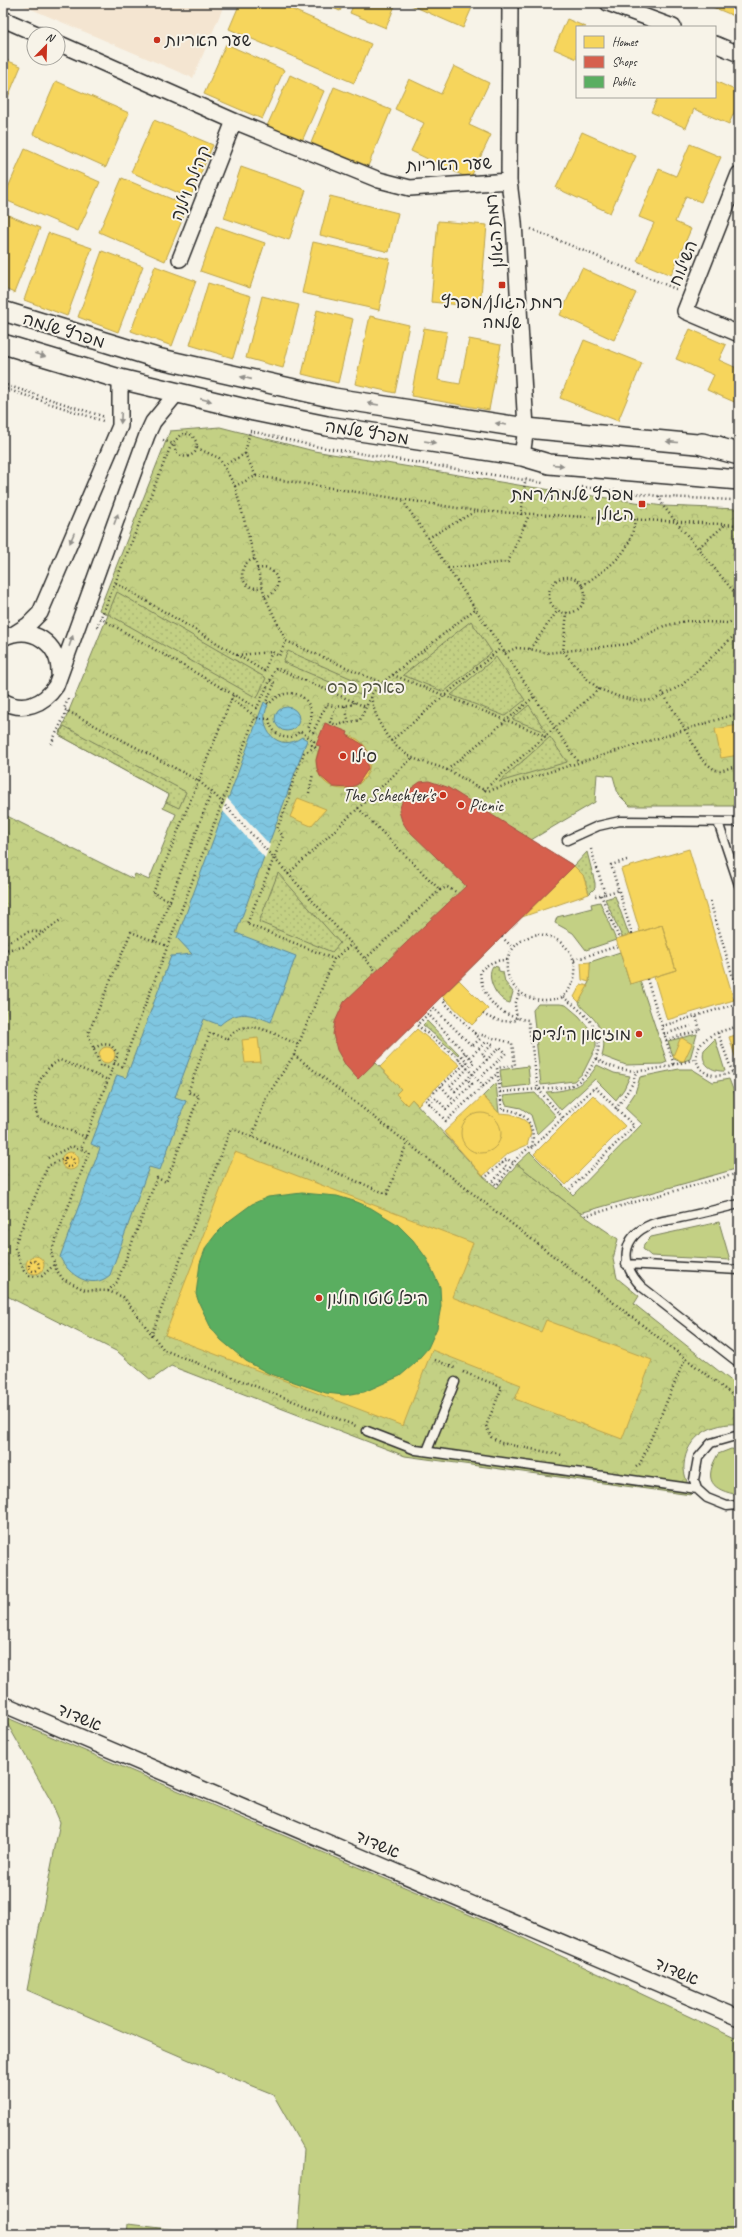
<svg xmlns="http://www.w3.org/2000/svg" width="742" height="2237" font-family="Caveat,'Playpen Sans Hebrew',sans-serif">
<defs>
<pattern id="park-crowns" width="20" height="18" patternUnits="userSpaceOnUse"><rect width="20" height="18" fill="#c3d084"/><path d="M2 6a3 3 0 1 1 6 0M12 15a3 3 0 1 1 6 0" fill="none" stroke="#a8b372"/></pattern>
<pattern id="garden-dots" width="8" height="8" patternUnits="userSpaceOnUse"><rect width="8" height="8" fill="#c3d084"/><path d="M2 2h.1M6 6h.1" fill="none" stroke="#a8b372" stroke-width="1.8" stroke-linecap="round"/></pattern>
<pattern id="water-waves" width="16" height="10" patternUnits="userSpaceOnUse"><rect width="16" height="10" fill="#7fc6e0"/><path d="M0 5q4-4 8 0t8 0" fill="none" stroke="#6eaac0"/></pattern>
</defs>
<rect width="100%" height="100%" fill="#f7f3e8"/>
<filter id="ink" filterUnits="userSpaceOnUse"><feTurbulence type="fractalNoise" baseFrequency=".025" numOctaves="2"/><feDisplacementMap in="SourceGraphic" scale="8" xChannelSelector="R" yChannelSelector="G"/><feConvolveMatrix kernelMatrix="1 2 1 2 8 2 1 2 1" color-interpolation-filters="sRGB"/></filter>
<g filter="url(#ink)">
<!-- built -->
<path fill="#f4e5d1" d="M17,3H225L193,78Z"/>
<!-- grass -->
<path fill="#c3d084" stroke="#777e58" d="M600,902L616,940L586,950L573,933L555,923L557,917L592,908L591,904Z
M620,952L630,984L640,981L667,1062L662,1064L626,1065L602,1056C607,1040 601,1025 589,1014C585,1010 580,1007 579,1002L589,982L590,962Z
M538,1004H560L566,1005L579,1016L588,1027L596,1042V1047L583,1073L574,1081L541,1085L533,1010Z
M697,1034L690,1059L681,1062L674,1059L668,1041Z
M715,1039L725,1071C712,1072 700,1064 704,1050Z
M597,1065L614,1073L630,1076L624,1089L616,1100L595,1079L561,1110L546,1092C569,1091 585,1086 597,1065Z
M528,1066L530,1085L502,1088L500,1070Z
M679,1069H692L713,1082L729,1079L739,1105V1168L580,1213L517,1164L530,1152L573,1195L642,1124L625,1108L635,1093L640,1077Z
M496,1083L499,1113L483,1096Z
M535,1093L556,1116L537,1134L531,1115L521,1108L506,1105L503,1096Z
M719,1222L730,1260L651,1256L643,1249L644,1244L651,1237Z
M731,1449L739,1450V1495C711,1490 703,1480 718,1454Z
M3,1716L510,1932L739,2040V2234H296L298,2229L304,2149L273,2094L203,2066L27,1990L60,1822L51,1801Z
M128,2224L209,2234H127Z"/>
<!-- park -->
<path fill="url(#park-crowns)" stroke="#777e58" d="M220,427L314,451L524,486L663,506L739,509V806H630L618,794L613,776L597,774L595,802L531,840L574,866L375,1062L401,1089L396,1094L407,1104L412,1099L483,1176L497,1188L517,1164L580,1213L618,1239L613,1259L617,1278L639,1296L634,1304L739,1387V1424C713,1422 686,1436 684,1465C683,1474 689,1486 691,1495L405,1456L171,1366L151,1380L118,1352L3,1294V814L133,879L135,874L149,880L176,814L163,808L169,795L59,735L108,615L99,610L170,431Z"/>
<!-- garden -->
<path fill="url(#garden-dots)" stroke="#777e58" d="M117,592L266,678L257,698L108,614Z
M471,621L492,652L444,692L403,675Z
M288,651L364,684L360,695L283,662Z
M496,657L525,700L505,716L451,695Z
M529,705L546,732L512,719Z
M64,726L186,792L179,808L166,802L169,795L59,735Z
M550,737L567,762L499,782Z
M587,852L595,883V888L589,894L583,875L574,866Z
M278,873L340,943L332,952L259,922Z
M615,896L629,935L622,937L605,899Z
M493,966L498,967L499,971L503,972L505,982L513,992L510,1003C497,1001 485,977 493,966Z
M427,1021L459,1054L458,1055L423,1025Z"/>
<!-- water -->
<path fill="url(#water-waves)" stroke="#5d8898" d="M264,702L268,705C256,729 279,754 302,737L307,740L236,933L296,956L271,1022C252,1014 237,1009 220,1025L204,1019L175,1097L186,1101L160,1170L149,1167L110,1275C92,1291 68,1275 60,1257L100,1148L91,1144L117,1075L126,1078L171,956L192,954L177,938Z
M275 719a12 12 0 1 1 24 0a12 12 0 1 1-24 0Z"/>
<!-- pier -->
<path fill="#f7f3e8" d="M227,798L270,845L265,858L222,810Z"/>
<!-- homes -->
<path fill="#f6d55c" stroke="#b9a24d" d="M240,3H277L371,44L354,83L229,29Z
M321,3H344L340,11Z
M354,3H396L386,28L350,13Z
M412,3H474L463,28L411,5Z
M703,3H739V18Z
M567,19L586,27H577V59L554,49Z
M226,44L284,70L262,119L204,94Z
M3,59L21,66L3,109Z
M454,66L489,83L469,125L491,135L470,179L411,151L424,123L395,109L409,79L441,94Z
M290,75L324,91L302,141L267,126Z
M56,81L129,113L106,167L33,134Z
M715,81L739,92V101L729,124L694,109L686,128L651,112L658,97H715Z
M334,87L391,110L368,166L311,143Z
M154,120L213,145L190,198L131,172Z
M582,132L636,156L610,213L556,188Z
M690,144L721,157L701,202L686,196L675,222L691,229L671,275L637,261L654,223L639,217L659,169L676,176Z
M25,149L100,182L78,231L3,199Z
M241,167L306,190L289,240L224,218Z
M122,178L188,206L165,261L99,232Z
M330,196L398,213L389,252L320,235Z
M3,213L40,228L14,293L3,288Z
M438,221L487,225L480,307L431,302Z
M216,226L265,243L250,288L200,271Z
M48,233L92,248L67,316L24,300Z
M313,242L390,259L379,310L302,293Z
M102,251L143,266L118,332L78,317Z
M155,266L196,281L172,346L131,331Z
M582,268L636,293L614,340L560,315Z
M208,283L251,296L233,358L190,345Z
M262,296L299,305L283,368L246,358Z
M317,310L353,319L338,383L302,374Z
M370,316L409,325L395,393L355,384Z
M424,328L447,332L438,380L460,384L469,339L501,345L489,410L411,396Z
M690,329L726,345L719,360L739,369V404L707,390L714,375L676,359Z
M584,340L642,363L618,421L560,398Z
M739,725V755L721,758L715,729Z
M316 762a27 27 0 1 1 54 0a27 27 0 1 1-54 0Z
M298,798L326,809L311,826L290,817Z
M689,849L734,1000L667,1020L654,977L676,970L662,925L640,932L621,869Z
M574,866L583,875L589,894L522,917Z
M662,925L676,970L630,984L616,939Z
M590,962V969L589,982L582,980L581,963Z
M459,980L488,1009L472,1025L442,996Z
M581,984L588,986L579,1002L574,997Z
M417,1029L460,1065L418,1105L412,1099L407,1105L396,1094L401,1089L380,1067Z
M739,1034V1066H738L729,1037Z
M258,1038L261,1062L245,1063L242,1040Z
M682,1038L692,1044L684,1061H681L673,1056L680,1039Z
M99 1055a8 8 0 1 1 16 0a8 8 0 1 1-16 0Z
M593,1095L625,1126L566,1185L534,1154Z
M483,1096L499,1113L511,1114L524,1120L529,1124L531,1133L527,1145L509,1153L483,1176L444,1132Z
M461 1133a20 20 0 1 1 40 0a20 20 0 1 1-40 0Z
M235,1152L473,1243L452,1297L541,1332L546,1320L652,1360L622,1439L515,1399L521,1385L432,1350L403,1426L165,1335Z
M61 1161a9 9 0 1 1 18 0a9 9 0 1 1-18 0Z
M26 1265a9 9 0 1 1 18 0a9 9 0 1 1-18 0Z"/>
<!-- shops -->
<path fill="#d6604d" stroke="#a35043" d="M325,723L348,732L347,735L362,744L367,751L368,769L358,784L350,788L333,787L320,776L317,768L316,760L320,746L316,745Z
M429,781L447,787L574,866L358,1079L346,1066L337,1050L333,1034L335,1022L344,1002L466,886L407,829L402,821L399,811L405,793L420,782Z"/>
<!-- public -->
<path fill="#5aae61" stroke="#4c8751" d="M302,1193L337,1196L357,1202L371,1208L397,1224L413,1240L427,1259L440,1287L441,1306L437,1328L428,1348L414,1364L400,1376L364,1392L344,1395L326,1393L268,1373L246,1361L221,1340L211,1328L199,1303L196,1294L200,1263L206,1247L216,1234L229,1221L252,1204L268,1197Z"/>
<g fill="none" stroke-linecap="round" stroke-linejoin="round">
<defs>
<path id="service" d="M718,822L739,885
M567,840L598,826L620,821L739,822
M739,1204C719,1209 699,1214 679,1218C671,1220 660,1221 652,1224C620,1237 620,1265 642,1287L739,1363
M626,1264L739,1270
M367,1431L416,1450L697,1489
M739,1435L711,1443L698,1458L694,1480L697,1489L707,1498L727,1506L739,1505
M427,1451L455,1382"/>
<path id="minor" d="M510,3L509,181L514,222L526,428L522,456
M608,3L673,27
M3,19L37,34
M58,43L234,121L379,180L410,188L509,181
M715,44L739,54
M739,174L685,311L739,334
M180,259L234,121
M14,634L28,625L40,613L120,426V379
M3,638C31,624 60,643 59,674
M3,701C23,713 44,704 56,686L147,435L153,422L177,393
M3,1704L739,2018"/>
<path id="tertiary" d="M3,311L157,358L334,398L526,428L718,446
M3,344L120,379L254,411L327,426L522,456L549,464L739,480"/>
<path id="secondary" d="M702,444L739,454"/>
</defs>
<!-- service casing -->
<use href="#service" stroke="#2b2b2b" stroke-width="11"/>
<!-- minor casing -->
<use href="#minor" stroke="#2b2b2b" stroke-width="18"/>
<!-- tertiary casing -->
<use href="#tertiary" stroke="#2b2b2b" stroke-width="22"/>
<!-- secondary casing -->
<use href="#secondary" stroke="#2b2b2b" stroke-width="24"/>
<!-- path -->
<path stroke="#2b2b2b" stroke-width="2.5" stroke-dasharray="1 3" stroke-linecap="butt" d="M531,229L676,289
M3,384L105,417
M3,388L103,421
M250,431L314,446L543,483
M163,440L173,444
M197,448L219,458L235,486L256,476L245,454L224,465
M245,454L250,431
M256,476L476,511L739,525
M235,486L265,597L286,641L382,683
M582,487L667,497L733,500
M659,496L663,506L739,598
M403,501L578,762
M521,515L525,482L526,479H529
M428,538L476,511
M699,547L725,525
M254,559C234,565 241,593 262,587
M448,568L508,562L529,515
M257,569C278,563 286,591 265,597
M549 595a18 18 0 1 1 36 0a18 18 0 1 1-36 0Z
M116,583L264,671L272,652
M582,586C609,566 631,556 635,519
M567,612L563,651L586,678L599,689L620,697L637,701L654,700L682,685L739,631
M100,618L257,708L276,668L366,707
M97,627L170,448C178,440 178,430 192,435L197,443L195,452C189,458 183,458 176,453L174,444
M530,649L558,610
M505,653L516,648L530,649L547,653L629,644L664,626L686,621L728,623L739,618
M237,655L272,652L279,656L286,641
M393,675L546,736
M270,681L275,683L266,702L269,704C291,680 321,700 308,729L313,732L327,704L336,707L354,704V702
M662,692L685,729L702,760L715,770L720,771L739,765
M371,697C376,722 389,746 413,758C424,763 436,765 447,770C461,776 474,787 488,791L739,713
M68,699L64,709L199,781L217,797
M231,699L258,718L269,719C271,734 288,745 300,731L314,741L312,745L315,747L304,753L289,792L290,797L277,829L283,836L247,924L334,959
M345,706L349,723
M336,707L330,722L336,725L360,720L373,692L382,683L475,609
M391,741L501,648
M51,744L67,711
M447,770L534,697
M484,790L599,689
M309,793L313,774
M358,808L440,890L365,959
M591,849L605,894L595,896
M272,856L376,971
M627,860L611,865L632,934
M288,874L412,758
M440,890L447,887L458,893
M605,894L619,890
M601,895L619,938
M171,901L153,893L233,695
M710,901L739,997
M538,934C572,938 588,971 563,997C505,1015 484,946 538,934Z
M502,937L513,948
M154,941L212,791
M3,945L28,932H43
M3,950L23,947L62,919
M507,960C495,960 489,963 480,971C482,1000 500,1017 528,1020L538,1089L563,1118
M574,960L618,946
M647,979L674,1065
M445,999L443,1001L480,1039L472,1046L434,1008L428,1014L474,1062L450,1086L455,1091L500,1047L506,1053L481,1077
M428,1014L417,1025L459,1059
M483,1014C493,1020 506,1024 517,1019L515,1005L519,993
M662,1026L739,1003
M474,1033L512,1043L515,1065L497,1068L502,1109C526,1111 536,1124 532,1148
M718,1033L739,1090
M664,1034L691,1026
M666,1040L700,1030L696,1016
M94,1048L103,1044L111,1045L118,1054L81,1149L89,1152L51,1252L56,1269L63,1279L85,1290L108,1291L117,1282L157,1178L166,1182L199,1096L188,1092L210,1033L228,1039C245,1013 277,1036 299,1045
M465,1053L462,1056L467,1062L426,1100L446,1121L483,1086
M294,1055L739,1400
M470,1057L486,1042L493,1044
M596,1059C630,1080 661,1068 696,1059
M487,1060L482,1054L493,1044
M114,1063L122,1066L254,719L255,720L256,717
M112,1069L100,1065L88,1034L131,932L167,946
M732,1072C718,1079 698,1076 696,1057C700,1034 720,1032 739,1026
M441,1086L454,1101
M500,1092L566,1087C578,1084 585,1077 591,1067C611,1035 589,1016 563,997
M429,1104L436,1098L446,1109L472,1084L467,1079
M616,1109L633,1083L636,1072
M86,1137L38,1118C30,1096 39,1071 60,1060L108,1080
M252,1137L266,1098L294,1055L334,959L352,944
M532,1148L595,1087L634,1126L570,1189
M64 1162a5 5 0 1 1 10 0a5 5 0 1 1-10 0Z
M48,1158L72,1146L81,1149
M502,1163L506,1166L493,1182L497,1185L518,1157L532,1145
M487,1176L507,1159L514,1163
M585,1216L739,1173
M29 1266a5 5 0 1 1 10 0a5 5 0 1 1-10 0Z
M54,1265L42,1276H30L24,1271L14,1246L48,1166L67,1157
M108,1291L123,1297L164,1350L356,1426
M151,1336L231,1128L387,1194L407,1143
M435,1360L455,1368
M463,1372L502,1387L486,1426L491,1437L501,1443L562,1455
M636,1467L640,1464L685,1359"/>
<!-- service -->
<use href="#service" stroke="#f7f3e8" stroke-width="8"/>
<!-- minor -->
<use href="#minor" stroke="#f7f3e8" stroke-width="15"/>
<!-- tertiary -->
<use href="#tertiary" stroke="#f7f3e8" stroke-width="19"/>
<!-- secondary -->
<use href="#secondary" stroke="#f7f3e8" stroke-width="21"/>
<!-- path-bridge -->
<path stroke="#2b2b2b" stroke-width="2.5" stroke-dasharray="1 3" stroke-linecap="butt" d="M217,797L272,856
M459,1059L483,1086L498,1073"/>
</g>
<!-- one-way arrows -->
<defs><path id="oneway-solid" d="M-6-.8H1V-3.2L6.5 0L1 3.2V.8H-6Z"/></defs>
<g fill="#918f8a">
<use href="#oneway-solid" transform="translate(40 355) rotate(17)"/>
<use href="#oneway-solid" transform="translate(246 378) rotate(-167)"/>
<use href="#oneway-solid" transform="translate(206 400) rotate(13)"/>
<use href="#oneway-solid" transform="translate(373 404) rotate(-171)"/>
<use href="#oneway-solid" transform="translate(121 418) rotate(93)"/>
<use href="#oneway-solid" transform="translate(501 424) rotate(-171)"/>
<use href="#oneway-solid" transform="translate(430 442) rotate(9)"/>
<use href="#oneway-solid" transform="translate(672 442) rotate(-175)"/>
<use href="#oneway-solid" transform="translate(558 465) rotate(5)"/>
<use href="#oneway-solid" transform="translate(116 519) rotate(-70)"/>
<use href="#oneway-solid" transform="translate(72 538) rotate(113)"/>
<use href="#oneway-solid" transform="translate(71 641) rotate(-71)"/>
</g>
</g>
<!-- markers -->
<g fill="#c8321e" stroke="#f7f3e8" stroke-width="1.5">
<circle cx="157" cy="40" r="4"/>
<rect x="498" y="281" width="8" height="8" rx="2"/>
<rect x="638" y="500" width="8" height="8" rx="2"/>
<circle cx="343" cy="756" r="4"/>
<circle cx="443" cy="795" r="4"/>
<circle cx="461" cy="805" r="4"/>
<circle cx="639" cy="1034" r="4"/>
<circle cx="319" cy="1298" r="4"/>
</g>
<g text-anchor="middle" stroke-width="4" stroke-linejoin="round" paint-order="stroke">
<!-- poi labels -->
<g font-size="17" fill="#2b2b2b" stroke="#f7f3e8" text-anchor="start">
<text x="165" y="46">שער האריות</text>
<text x="502" y="308" text-anchor="middle">רמת הגולן/מפרץ<tspan x="502" dy="20">שלמה</tspan></text>
<text x="634" y="500" text-anchor="end">מפרץ שלמה/רמת<tspan x="634" dy="20">הגולן</tspan></text>
<text x="351" y="762">סילו</text>
<text x="435" y="801" text-anchor="end">The Schechter's</text>
<text x="469" y="811">Picnic</text>
<text x="631" y="1040" text-anchor="end">מוזיאון הילדים</text>
<text x="327" y="1304">היכל טוטו חולון</text>
</g>
<!-- street labels -->
<g font-size="17" fill="#2b2b2b" stroke="#f7f3e8">
<text transform="translate(449 164) rotate(-2)" y="6">שער האריות</text>
<text transform="translate(190 183) rotate(-68)" y="6">קהילת וילנה</text>
<text transform="translate(494 231) rotate(-95)" y="6">רמת הגולן</text>
<text transform="translate(683 263) rotate(-68)" y="6">השילוח</text>
<text transform="translate(64 330) rotate(17)" y="6">מפרץ שלמה</text>
<text transform="translate(367 432) rotate(9)" y="6">מפרץ שלמה</text>
<text transform="translate(80 1717) rotate(23)" y="6">אשדוד</text>
<text transform="translate(378 1844) rotate(23)" y="6">אשדוד</text>
<text transform="translate(677 1971) rotate(23)" y="6">אשדוד</text>
</g>
<!-- park labels -->
<g font-size="17" fill="#515441" stroke="#f7f3e8">
<text x="366" y="693">פארק פרס</text>
</g>
</g>
<!-- margin -->
<rect width="742" height="2237" fill="none" stroke="#f7f3e8" stroke-width="16"/>
<rect x="8" y="8" width="726" height="2221" fill="none" stroke="#2b2b2b" stroke-width="1.5" filter="url(#ink)"/>
<!-- legend -->
<rect x="576" y="26" width="140" height="72" fill="#f7f3e8" stroke="#a5a39c"/>
<rect x="584" y="36" width="20" height="12" fill="#f6d55c" stroke="#a5a39c"/>
<text x="612" y="46" font-size="12" fill="#2b2b2b">Homes</text>
<rect x="584" y="56" width="20" height="12" fill="#d6604d" stroke="#a5a39c"/>
<text x="612" y="66" font-size="12" fill="#2b2b2b">Shops</text>
<rect x="584" y="76" width="20" height="12" fill="#5aae61" stroke="#a5a39c"/>
<text x="612" y="86" font-size="12" fill="#2b2b2b">Public</text>
<!-- north arrow -->
<g transform="translate(46 46) rotate(23)"><circle r="19" fill="#f7f3e8" stroke="#a5a39c"/>
<path d="M0-3L7 15L0 10L-7 15Z" fill="#c8321e"/>
<text y="-6" font-size="11" font-weight="bold" text-anchor="middle" fill="#2b2b2b">N</text>
</g>
</svg>
